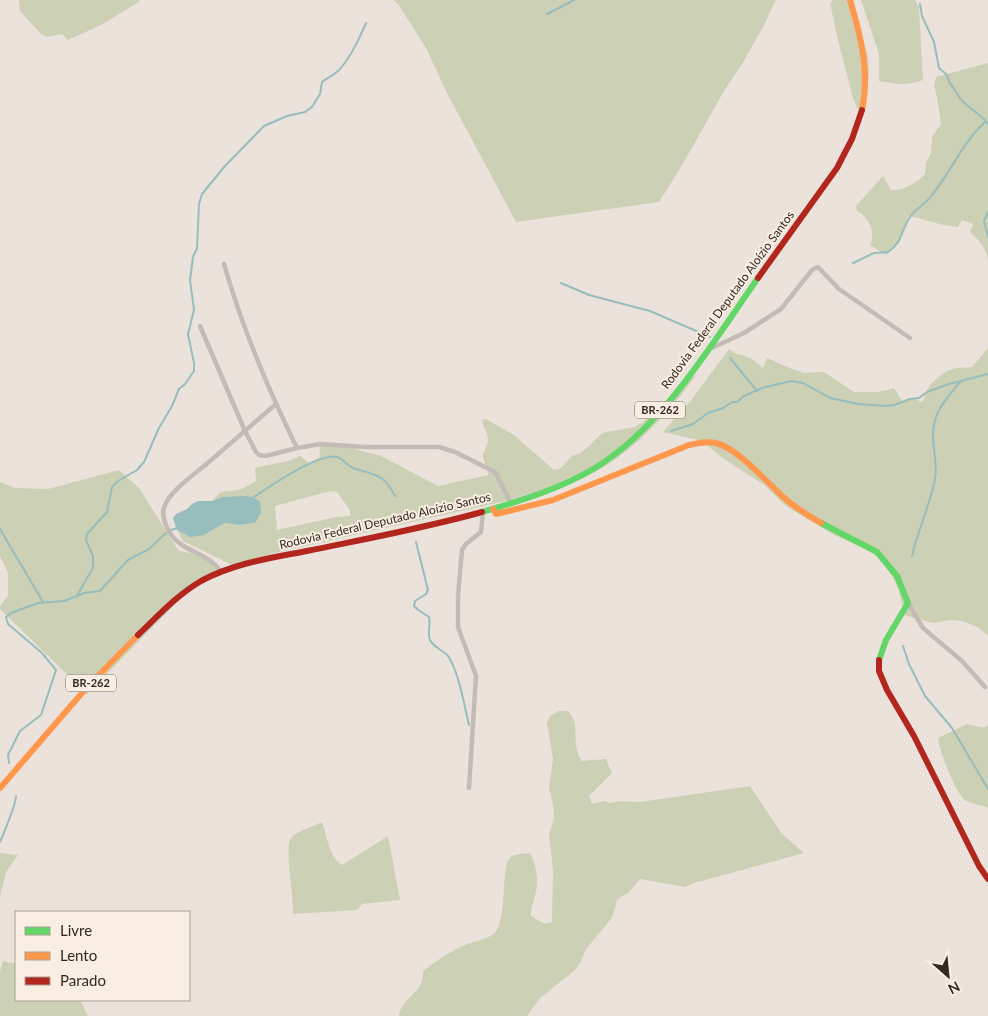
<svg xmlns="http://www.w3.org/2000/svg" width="988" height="1016" font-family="Lato,sans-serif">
<rect width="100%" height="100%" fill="#ebe3db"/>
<!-- green -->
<path fill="#ccd0b4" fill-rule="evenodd" d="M19,0H139L140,1L103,24L68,40L62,34L48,37L41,34L20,11Z
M393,0H776L763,27L742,64L724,91L681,167L659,202L516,222L448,95L426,48L398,4Z
M833,0H849L868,56L869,73L864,116L857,108L853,98L837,36L830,3Z
M861,0H915L919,7L923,80C907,86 896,84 879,81V54Z
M988,63V260C987,249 978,239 970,232L973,224L962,220L958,227C940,226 925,219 908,216L899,243L886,255L870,245C876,232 869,217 857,211L856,206L883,176L891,190C903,191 917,183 925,174L926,163L931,153L932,137L941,124L937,97L934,86L936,77Z
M988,348V636L978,627L962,621L951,620L933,623L904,615L899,591L893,578L882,561L870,551L836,536L786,506L764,485L721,457L702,441L663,432L692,399L729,349C735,354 738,354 745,356C752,358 758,364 763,368L767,358L792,369L804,373L824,372L854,392H879L894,388L902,401L916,399L921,402L924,400C926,386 939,374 952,369C958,367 966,368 972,367Z
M697,374C666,416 630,457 581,479C568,484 554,488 541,493L274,553L234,566L183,541L177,530L184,534L210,532L225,523L239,525L255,523L261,513C242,501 235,491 212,501C223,488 224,493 237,490C244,489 250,484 256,481L255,468C271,463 285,464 300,456L309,463L320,457L319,443L344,446L381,456L438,486L488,475C488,468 483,462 483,455C484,450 488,445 488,440C488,433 483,427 482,420L486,419L514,435L554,470L561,468L573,455L579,454L587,448L602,433L635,427L643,422L686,382ZM330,491L337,492L350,510V516L336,517L277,530L275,506Z
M119,470L139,488L179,551L195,554L217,565L213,577L184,595L87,694L0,609V606L8,596V573L0,556V482L15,488L48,489Z
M559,711H568C580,725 573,735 577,750C578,754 580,758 582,761L606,759L612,773L589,796L592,804L604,801L610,803L620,801L640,802L750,786L782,834L804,853L694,883L685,887L640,879L628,893L622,896L617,900L612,918L586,949L580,963L574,971L540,998L527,1016H399C402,995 424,995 423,972C429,965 456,948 465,945C477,940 492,940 498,928C506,911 502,867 509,859C513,853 524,854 530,853C536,865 539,879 536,892C534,900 531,907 531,916L545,924L552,922L553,870L549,834L554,818L553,804L549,788L553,759L547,723L550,716Z
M967,724L984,728L988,725V808C981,805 971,804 965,800C956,794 939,750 938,738Z
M322,822C327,836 329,857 342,865L388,836L400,900L362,904L357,910L293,914C294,899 284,846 291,838C295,832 315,826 322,822Z
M0,853L18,855L6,872L0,897Z
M3,961L16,964V1000H80L88,1016H0V971Z"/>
<!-- water -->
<path fill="#97bdbc" d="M245,496L253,497L260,502L261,513L255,523L239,525L225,523L204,535L190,537L177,530L173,518L176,514L187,509L192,504L198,501H212L222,497Z"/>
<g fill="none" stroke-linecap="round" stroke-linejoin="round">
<!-- stream -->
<path stroke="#97bdbc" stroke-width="2" d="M920,4L922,16L934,42L939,68L946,74L950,83L962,101L984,119L988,124
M547,14L574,0
M988,212L984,221L988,237
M853,263L874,253L888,252C903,242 901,230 910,217C916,208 926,204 932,195C951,172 962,143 985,122V120
M561,283L589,295L650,311L710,337
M730,358L757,391
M671,431L693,424L708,413L723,408L732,402H737L744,396L762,388L791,381L803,383L830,398L858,404L886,406L894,405L910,399L919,398L927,392L949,384L988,374
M251,499C267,488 319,452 337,457C343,458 346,466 356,469C376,475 385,475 395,496
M0,529L43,602
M171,530L177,528
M416,542L428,590L426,594L415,601L414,606L417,609L429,617C431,625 427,632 430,640C433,647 443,650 448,656C459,672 464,705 469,725
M912,556C918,530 930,505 935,479C937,468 935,460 934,449C929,417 942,403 961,381
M76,597L93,568V556L86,540L87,534L107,512L112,487L118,481L137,470L144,462L159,428L172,406L179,389L185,384L194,371V363L188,334L194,310L190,280L193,257L197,248L199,204L202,194L225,166L264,126L287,116L305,112L312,107L320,94L322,82C327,78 334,75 339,70C351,57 359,39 366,23
M903,646L909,664L925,696L952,728L988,789
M9,763L8,755L20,731L41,715L56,670L42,653L8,624L6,617L11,613L38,603L64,601L84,593L100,591L128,560L149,549L166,533
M0,842C4,832 16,805 16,796"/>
<!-- street -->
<path stroke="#c3bbb5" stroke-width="4.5" d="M224,264C242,327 268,389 297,448
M200,326L245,431L256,452L259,455L266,456L297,448L320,444L365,447H439L455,452L495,472L511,503
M712,348L744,333L781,309L812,270L818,267L839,289L910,338
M221,572C208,552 184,552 172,536C167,529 161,517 164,508C168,492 196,473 209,462C231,443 254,423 276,404
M908,603L923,628L962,661L985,687
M469,788L476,676L458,627V596L462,550L466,544L481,532L483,512"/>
<!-- fast -->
<path stroke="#63d668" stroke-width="6" d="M482,512C520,501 560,489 595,468C665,425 712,343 758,278
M821,523L877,552L897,576L908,603L886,640L879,660"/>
<!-- slow -->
<path stroke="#ff974d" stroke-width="6" d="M850,0C861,36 870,73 862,110
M493,509L496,514L553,500L689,445C698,443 707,441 716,443C736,447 767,482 782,496C794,507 807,515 821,523
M0,788L88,686L138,635"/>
<!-- jam -->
<path stroke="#b3261e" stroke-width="6" d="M758,278L837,168L852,139L862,110
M138,635C158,616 177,595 201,581C234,563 271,558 307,551C365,539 425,528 482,512
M879,660V671L887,690L914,736L979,866L988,879"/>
</g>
<g text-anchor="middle" stroke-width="4" stroke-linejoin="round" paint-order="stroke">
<!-- shield labels -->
<g fill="#f9eee1" stroke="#6e645d" stroke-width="1">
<rect x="635" y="401.5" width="50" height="17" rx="4"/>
<rect x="66" y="674.5" width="50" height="17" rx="4"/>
</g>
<g font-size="11" font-weight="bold" fill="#332924">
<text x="660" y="414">BR-262</text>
<text x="91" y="687">BR-262</text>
</g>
<!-- street labels -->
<g font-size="12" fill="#332924" stroke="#f9eee1">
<text transform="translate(728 300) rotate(-54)" y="4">Rodovia Federal Deputado Aloízio Santos</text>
<text transform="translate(385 521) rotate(-13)" y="4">Rodovia Federal Deputado Aloízio Santos</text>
</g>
</g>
<!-- legend -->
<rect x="15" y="911" width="175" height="90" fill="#f9eee1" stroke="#aa9f95"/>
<rect x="25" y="927" width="25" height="8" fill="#63d668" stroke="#aa9f95"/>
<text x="60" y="936" font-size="15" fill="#332924">Livre</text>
<rect x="25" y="952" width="25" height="8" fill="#ff974d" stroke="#aa9f95"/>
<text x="60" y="961" font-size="15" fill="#332924">Lento</text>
<rect x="25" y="977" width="25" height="8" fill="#b3261e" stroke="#aa9f95"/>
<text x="60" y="986" font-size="15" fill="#332924">Parado</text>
<!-- north arrow -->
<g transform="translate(948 976) rotate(153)" stroke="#f9eee1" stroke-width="4" paint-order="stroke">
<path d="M0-4L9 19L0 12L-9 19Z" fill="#332924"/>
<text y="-8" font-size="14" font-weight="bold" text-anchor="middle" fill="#332924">N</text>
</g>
</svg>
